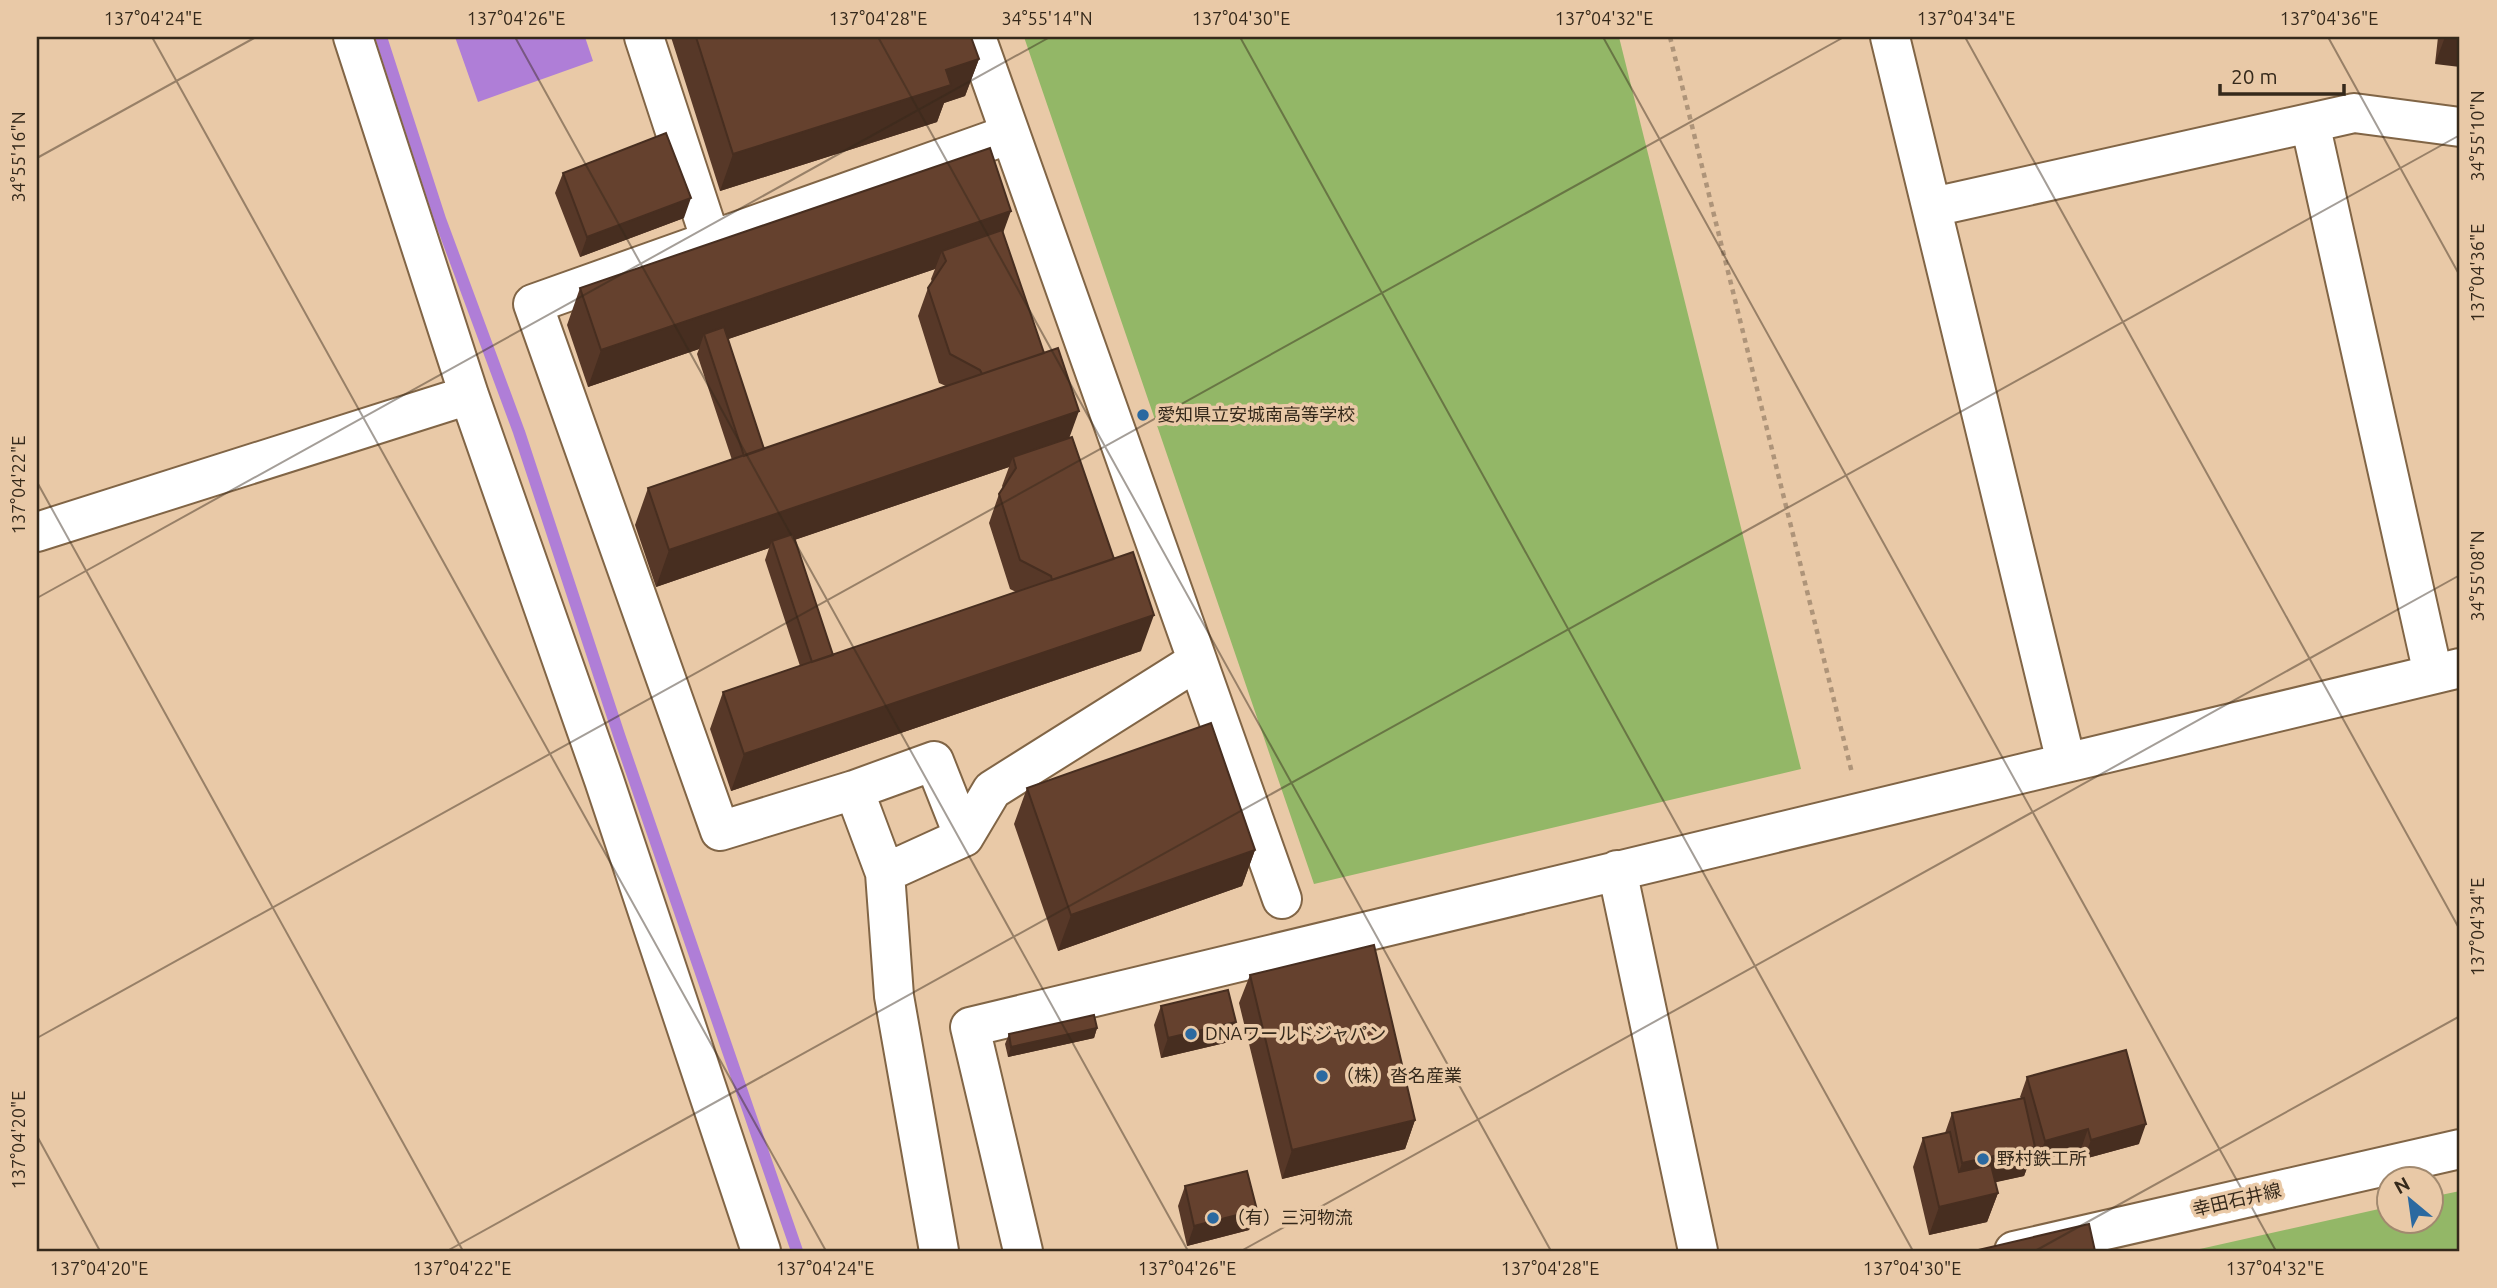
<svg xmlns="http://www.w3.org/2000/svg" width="2497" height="1288" font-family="Ubuntu,'Noto Sans JP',sans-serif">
<rect width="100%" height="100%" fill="#e9c9a7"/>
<!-- green -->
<path fill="#93b767" d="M1024,37H1619L1801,769L1314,884Z
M2460,1191V1251H2191L2388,1207V1222H2430L2431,1197Z"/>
<!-- water -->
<path fill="#af7ed7" d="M455,37H585L593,61L478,102Z"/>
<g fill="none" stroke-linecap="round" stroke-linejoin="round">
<!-- stream -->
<path stroke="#af7ed7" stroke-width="12" d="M381,37L440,219L519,432L620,738L797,1251"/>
<defs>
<path id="minor" d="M353,37L469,395L604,780L761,1251
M644,37L711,241
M976,37L1282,899
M1890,37L2066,762
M2310,123L2433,674
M1933,207L2354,113L2460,127
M37,532L469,395
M854,790L720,831L533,304L1010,134
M1617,870L1698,1251
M885,873L854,790L934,761L964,837
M939,1251L894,996L885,873L964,837L992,790L1197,661
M1023,1251L970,1027L2460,668"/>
<path id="major" d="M2014,1251L2460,1149"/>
</defs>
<!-- minor casing -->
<use href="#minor" stroke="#816546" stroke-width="42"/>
<!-- major casing -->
<use href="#major" stroke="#816546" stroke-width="42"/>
<!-- path -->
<path stroke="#ae9479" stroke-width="4.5" stroke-dasharray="5 5" stroke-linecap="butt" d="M1670,37L1852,773"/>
<!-- minor -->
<use href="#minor" stroke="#fff" stroke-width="38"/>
<!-- major -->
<use href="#major" stroke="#fff" stroke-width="38"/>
</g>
<!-- wall -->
<path fill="#573828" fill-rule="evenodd" d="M671,37H971L979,59L965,96L944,103L937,122L720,191Z
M2438,37H2460L2435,64Z
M563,173L684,218L580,257L555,193Z
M1003,234L1069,438L1141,651L731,791L710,729L723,692L800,666L765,560L769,548L656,587L635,525L648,488L732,460L697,354L699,349L588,387L567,325L580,288ZM935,269L931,279L932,282L928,288L918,316L939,383L946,386L764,449L728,339ZM1009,467L1002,486L1003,488L999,494L989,523L1010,589L1016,592L833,655L794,540Z
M1027,788L1255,850L1242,886L1058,951L1014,824Z
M1250,975L1415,1120L1405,1149L1282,1179L1239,1003Z
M1161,1006L1229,1042L1161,1058L1154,1025Z
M1097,1028L1094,1038L1008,1057L1005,1044L1009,1034Z
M2027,1077L2139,1144L2084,1159L2081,1149L2037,1161L2034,1149L2024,1176L1995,1182L1998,1193L1987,1222L1929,1235L1913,1167L1923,1138L1945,1133L1952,1113L2021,1098L2020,1097Z
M1185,1186L1257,1210L1249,1230L1187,1246L1178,1206Z"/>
<!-- shaded-wall -->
<path fill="#472e20" d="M2445,37H2460V67L2435,64Z
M979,59L965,96L944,103L937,122L720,191L733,154L946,70Z
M691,198L684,218L580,257L587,237Z
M1011,211L998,247L946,261L942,251L935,269L708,346L704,334L699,349L588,387L601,350Z
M1079,411L1066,447L1013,457L1009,467L774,547L772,541L769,548L656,587L669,550Z
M1154,615L1141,651L731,791L744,754Z
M1255,850L1242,886L1058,951L1071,915Z
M1236,1022L1229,1042L1161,1058L1168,1038Z
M1097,1028L1094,1038L1008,1057L1011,1047Z
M1415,1120L1405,1149L1282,1179L1292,1150Z
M2146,1124L2139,1144L2084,1159L2091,1140Z
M2088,1129L2081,1149L2037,1161L2045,1141Z
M2035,1147L2024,1176L1952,1192L1962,1163Z
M1998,1193L1987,1222L1929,1235L1939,1207Z
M1257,1210L1249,1230L1187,1246L1194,1226Z"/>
<!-- building -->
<path fill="#65412e" stroke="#472e20" stroke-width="2" d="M696,37H971L979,59L946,70L951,85L733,154Z
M666,133L691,198L587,237L563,173Z
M990,148L1011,211L601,350L580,288Z
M1002,230L1044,353L982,374L980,370L950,354L928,288L946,261L942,251Z
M724,327L764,449L744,456L704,334Z
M1058,348L1079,411L669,550L648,488Z
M1072,437L1114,559L1052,580L1051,576L1020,560L999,494L1016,468L1013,457Z
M793,534L833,655L812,662L772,541Z
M1133,552L1154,615L744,754L723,692Z
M1211,723L1255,850L1071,915L1027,788Z
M1374,945L1415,1120L1292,1150L1250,975Z
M1228,990L1236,1022L1168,1038L1161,1006Z
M1094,1015L1097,1028L1011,1047L1009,1034Z
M2126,1050L2146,1124L2091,1140L2088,1129L2045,1141L2027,1077Z
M2024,1098L2035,1147L1962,1163L1952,1113Z
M1950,1132L1959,1172L1991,1165L1998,1193L1939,1207L1923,1138Z
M1247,1171L1257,1210L1194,1226L1185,1186Z
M2089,1224L2095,1251H1974Z"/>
<!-- ticks -->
<path fill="none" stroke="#35291b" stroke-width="2" stroke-opacity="0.45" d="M152,37L826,1251M515,37L1188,1251M878,37L1551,1251M1240,37L1913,1251M1603,37L2276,1251M1965,37L2460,930M2328,37L2460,276M37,158L256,37M37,482L463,1251M37,598L1050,37M37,1038L1844,37M37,1136L100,1251M447,1251L2460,135M1241,1251L2460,575M2035,1251L2460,1016"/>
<!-- markers -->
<g fill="#2b69a0" stroke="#e9c9a7" stroke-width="2.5">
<circle cx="1143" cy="415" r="7"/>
<circle cx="1191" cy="1034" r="7"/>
<circle cx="1322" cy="1076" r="7"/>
<circle cx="1983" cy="1159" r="7"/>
<circle cx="1213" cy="1218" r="7"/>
</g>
<g text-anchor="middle" stroke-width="7" stroke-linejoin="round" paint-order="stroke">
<!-- poi labels -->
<g font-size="18" fill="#35291b" stroke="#e9c9a7" text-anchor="start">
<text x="1157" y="421">愛知県立安城南高等学校</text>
<text x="1205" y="1040">DNAワールドジャパン</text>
<text x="1336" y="1082">（株）沓名産業</text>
<text x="1997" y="1165">野村鉄工所</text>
<text x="1227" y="1224">（有）三河物流</text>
</g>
<!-- street labels -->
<g font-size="18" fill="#35291b" stroke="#e9c9a7">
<text transform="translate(2237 1200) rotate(-13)" y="6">幸田石井線</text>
</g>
</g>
<!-- border -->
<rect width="2497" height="1288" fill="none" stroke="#e9c9a7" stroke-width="77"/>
<!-- north arrow -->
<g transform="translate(2410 1200) rotate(331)"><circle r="33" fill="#e9c9a7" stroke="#a1896f" stroke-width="2"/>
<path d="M0-5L12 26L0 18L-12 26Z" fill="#2b69a0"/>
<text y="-10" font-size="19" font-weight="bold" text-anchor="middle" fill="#35291b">N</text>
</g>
<!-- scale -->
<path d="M2220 84v10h124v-10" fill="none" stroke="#35291b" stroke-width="3.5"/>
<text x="2231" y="84" font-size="21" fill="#35291b" stroke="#e9c9a7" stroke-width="5" paint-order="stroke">20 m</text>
<rect x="38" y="38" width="2420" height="1212" fill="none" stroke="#35291b" stroke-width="2.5"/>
<g font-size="18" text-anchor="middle" fill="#35291b">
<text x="153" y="25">137°04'24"E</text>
<text x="516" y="25">137°04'26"E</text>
<text x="878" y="25">137°04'28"E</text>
<text x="1047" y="25">34°55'14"N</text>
<text x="1241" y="25">137°04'30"E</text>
<text x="1604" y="25">137°04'32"E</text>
<text x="1966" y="25">137°04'34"E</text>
<text x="2329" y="25">137°04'36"E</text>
<text transform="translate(2478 136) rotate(-90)" y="6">34°55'10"N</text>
<text transform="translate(19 157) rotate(-90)" y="6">34°55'16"N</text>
<text transform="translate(2478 273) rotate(-90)" y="6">137°04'36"E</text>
<text transform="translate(19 485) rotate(-90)" y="6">137°04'22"E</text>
<text transform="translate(2478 576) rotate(-90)" y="6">34°55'08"N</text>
<text transform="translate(2478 927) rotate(-90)" y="6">137°04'34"E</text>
<text transform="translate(19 1140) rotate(-90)" y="6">137°04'20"E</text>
<text x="99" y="1275">137°04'20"E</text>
<text x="462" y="1275">137°04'22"E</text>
<text x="825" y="1275">137°04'24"E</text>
<text x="1187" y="1275">137°04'26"E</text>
<text x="1550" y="1275">137°04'28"E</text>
<text x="1912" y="1275">137°04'30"E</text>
<text x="2275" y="1275">137°04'32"E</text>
</g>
</svg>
